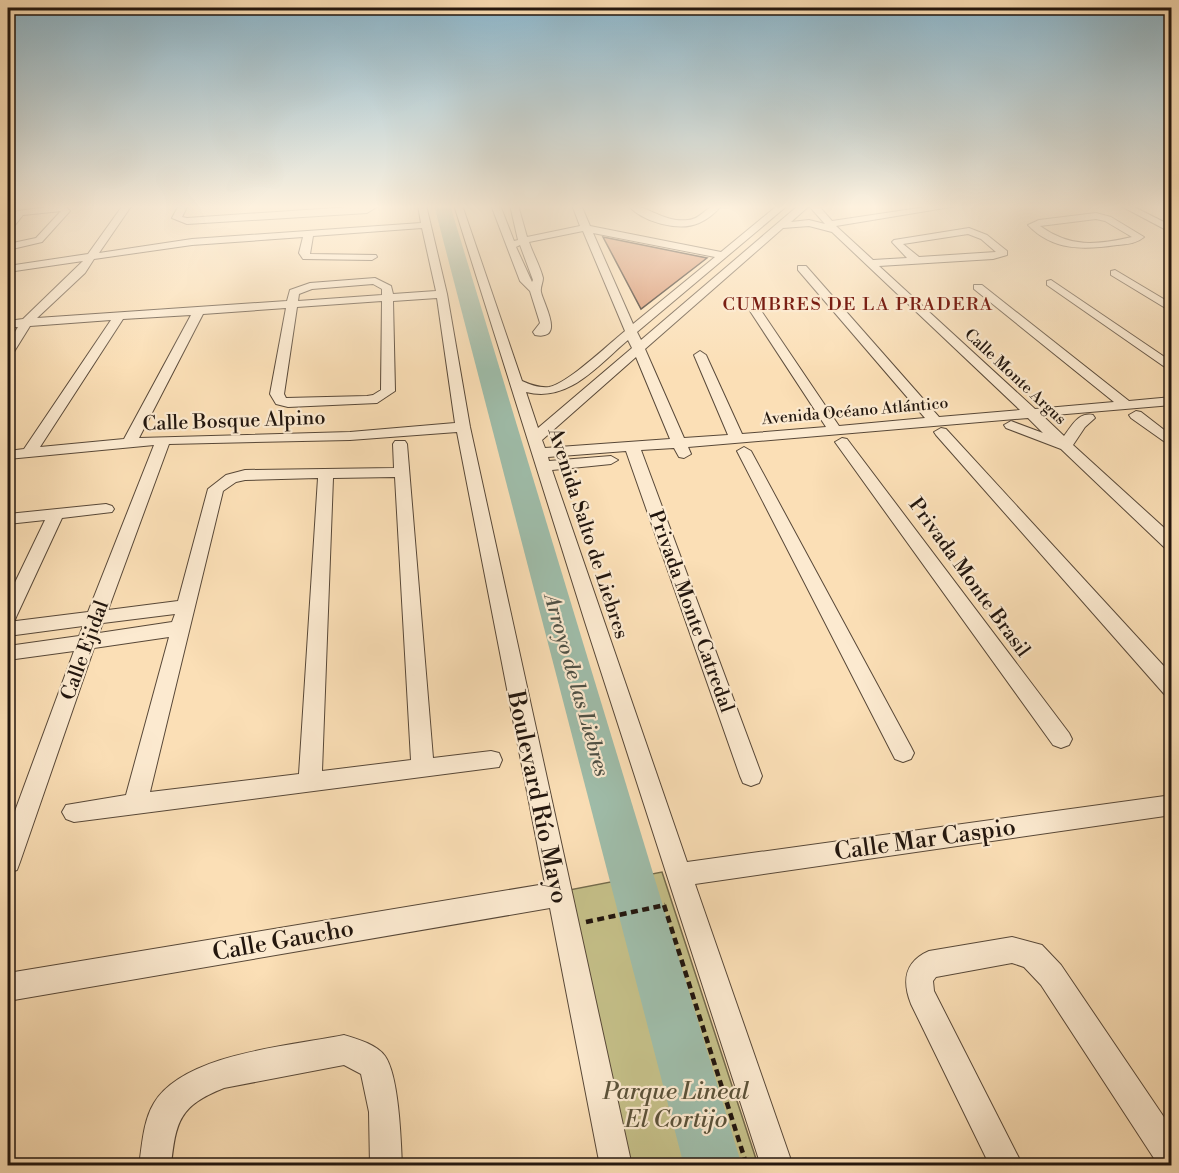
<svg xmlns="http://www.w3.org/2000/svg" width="1179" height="1173" font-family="'Libre Bodoni',serif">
<rect width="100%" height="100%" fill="#fbdfb6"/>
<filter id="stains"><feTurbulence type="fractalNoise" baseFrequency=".00333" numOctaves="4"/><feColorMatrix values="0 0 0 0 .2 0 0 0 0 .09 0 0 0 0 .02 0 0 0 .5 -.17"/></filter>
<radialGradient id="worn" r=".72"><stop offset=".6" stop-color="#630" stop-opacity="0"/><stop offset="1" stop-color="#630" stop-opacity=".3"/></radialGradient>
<!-- green -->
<path fill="#c5c089" stroke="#746b4c" stroke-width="1.5" d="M662,872L758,1165H629L569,890Z"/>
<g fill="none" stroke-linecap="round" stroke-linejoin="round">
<!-- river -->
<path fill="#9fbdaa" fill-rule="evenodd" d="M434,205H450L742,1166H684Z"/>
</g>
<!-- building -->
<path fill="#d28b66" stroke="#22160e" stroke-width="1.5" d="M603,237L707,258L641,309Z"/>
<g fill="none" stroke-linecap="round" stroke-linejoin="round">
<defs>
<path id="minor" d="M64,205L70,211L42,242L8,250V244L36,238L61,211L23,215L11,230L8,231V223L17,211Z
M123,205H132L99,253L192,239L421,223L418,205H426L447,294L470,427L632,1166H600L550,908L8,1001V973L545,884L457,432L350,440L169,444L108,610L178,601L208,489L226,475L245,470L394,468L393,444L395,441H405L407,444L433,758L491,751L499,753L502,760L499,767L74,822L66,819L62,812L66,805L126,795L169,637L94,648L20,862L17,870L8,873V830L74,651L8,660V646L79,636L83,626L8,636V622L88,612L154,445L8,459V451L24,449L111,320L30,326L12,355L8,356V343L18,327H8V321L23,319L83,261L8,272V266L88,254ZM422,228L436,291L393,294L391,286L375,278L310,283L290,290L287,301L37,318L85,273L94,259L192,245L303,237L299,253L303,259L372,260L377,257L376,255L310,254L313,236ZM373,284L382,289V295L298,301L299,294L312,289ZM437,298L455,423L350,432L139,438L203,314L286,308L270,394L276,404L288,407L377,403L395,391L393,301ZM382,301L381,390L373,395L367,396L286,398L284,394L297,307ZM191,315L124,439L40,447L123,319ZM395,477L411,760L322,771L333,478ZM318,478L299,774L150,792L223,491L236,482L245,480ZM175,614L172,622L99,633L103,623Z
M179,205H188L182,217L187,218L380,205L367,213L187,224L172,218Z
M454,205H462L522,381C531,385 539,388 549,387C567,384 609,344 625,331L583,231L529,242C533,254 540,266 543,278C543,283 540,287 541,292C543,303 566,341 535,335L533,332L540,323L530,291L520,281L491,205H500L514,241L518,240L510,205H518L527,237L580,226L572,205H581L590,226L721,252L778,205H788L637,332L641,340L799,205H818L832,221L939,205H963L836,226L873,260L907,258L892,242L894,240L969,228L987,235L1007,251V255L993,259L879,266L1035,409L1114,402L974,289V285H982L1129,401L1172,397V405L1043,416L1064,436C1072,426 1078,412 1093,415L1095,418L1085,427L1073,445L1172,535V550L1166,549L1061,449L1006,428L1004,425L1011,421L1043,433L1028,418L688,447L691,454L684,458L679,457L674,448L641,450L762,776L759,783L751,786L743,783L740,776L626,451L548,457L549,461L611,456L618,460L611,464L552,470L687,862L1172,795V815L695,884L793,1166H761L585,622ZM809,206L825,224L809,220L791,222ZM809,226L832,232L1020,410L939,417L806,266H798V270L925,418L839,426L760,309L756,308L750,311L826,427L742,434L706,355L700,351L694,355L728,435L684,438L645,349L783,228ZM593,233L715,257L633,324ZM968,234L981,239L996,252L919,257L903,244ZM520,245L533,280L532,282L516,247ZM628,340L632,348L538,428L526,392C569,403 598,365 628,340ZM636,357L670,439L545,448L542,440Z
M628,205C647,205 664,223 688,220C703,219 704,205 722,205C716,212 708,219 699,223C679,232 642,222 628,205Z
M1119,205H1130L1172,226V233Z
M1096,213L1111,217L1144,237C1136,244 1127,244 1117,245C1084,250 1053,251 1028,225L1039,220ZM1096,219L1105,221L1132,237C1096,245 1071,248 1040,226Z
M1115,270L1172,304V312L1111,275V271Z
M1051,280L1172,362V372L1047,285V281Z
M1136,411L1141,412L1172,436V447L1131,418L1129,415Z
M941,428L946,429L1172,675V697L1165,695L936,435L934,432Z
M842,438L847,439L1069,733L1072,739L1069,745L1061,748L1053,745L835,442Z
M744,447L751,451L911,747L914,753L911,759L903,762L895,759L737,451Z
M106,504L112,506L114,509L112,512L62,518L17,615L15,620L8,621V597L45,520L8,524V514Z
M1012,937L1042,945L1061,965L1172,1129V1166H1159L1041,985L1024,967L1012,963L936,977L933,981L934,991L1023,1166H990L911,1004C902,981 904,962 929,951Z
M344,1035C357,1039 376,1044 385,1056C399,1076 401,1141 402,1166H370L369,1112L361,1074L344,1065L224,1088C179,1106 176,1121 171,1166H139C142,1146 143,1121 154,1103C184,1053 291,1046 344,1035Z"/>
</defs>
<!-- minor casing -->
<use href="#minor" stroke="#584838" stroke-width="2"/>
<!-- path -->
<path stroke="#22160e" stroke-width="4.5" stroke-dasharray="7 4.5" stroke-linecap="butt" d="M664,905L747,1166
M586,922L665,905"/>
<!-- minor -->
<use href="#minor" fill="#fcead0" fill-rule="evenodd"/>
</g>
<!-- sky -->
<linearGradient id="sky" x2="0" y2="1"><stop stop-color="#8bb8cf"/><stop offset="0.56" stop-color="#fdf1de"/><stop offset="1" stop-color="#fdf1de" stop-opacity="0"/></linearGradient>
<rect width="1179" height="369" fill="url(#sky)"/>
<g text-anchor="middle" stroke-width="4.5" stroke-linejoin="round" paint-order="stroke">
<!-- far-street labels -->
<g font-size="16" fill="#22160e" stroke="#fcead0">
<text transform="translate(1016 376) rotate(43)" y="6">Calle Monte Argus</text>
<text transform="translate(855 410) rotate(-5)" y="6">Avenida Océano Atlántico</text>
</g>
<!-- far-quarter labels -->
<g font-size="18" letter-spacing="1.5" fill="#7a1f14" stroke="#fcead0">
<text x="858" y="310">CUMBRES DE LA PRADERA</text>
</g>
<!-- street labels -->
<g font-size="20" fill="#22160e" stroke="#fcead0">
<text transform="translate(234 420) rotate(-2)" y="7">Calle Bosque Alpino</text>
<text transform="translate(589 533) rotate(72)" y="7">Avenida Salto de Liebres</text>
<text transform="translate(970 577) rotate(54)" y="7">Privada Monte Brasil</text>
<text transform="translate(692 611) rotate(70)" y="7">Privada Monte Catredal</text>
<text transform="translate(84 650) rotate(-70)" y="7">Calle Ejidal</text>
</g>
<!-- water labels -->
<g font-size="21" font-style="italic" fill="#4e5045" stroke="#fcead0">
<text transform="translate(577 685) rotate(74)" y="7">Arroyo de las Liebres</text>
</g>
<!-- near-street labels -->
<g font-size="24" fill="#22160e" stroke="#fcead0">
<text transform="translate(538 797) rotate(78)" y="8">Boulevard Río Mayo</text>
<text transform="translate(925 839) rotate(-8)" y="8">Calle Mar Caspio</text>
<text transform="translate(283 940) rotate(-10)" y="8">Calle Gaucho</text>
</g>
<!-- near-park labels -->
<g font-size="24" font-style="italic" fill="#5b5239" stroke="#fcead0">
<text x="676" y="1099">Parque Lineal<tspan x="676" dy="28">El Cortijo</tspan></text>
</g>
</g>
<!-- margin -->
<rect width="1179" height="1173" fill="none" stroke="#fbdfb6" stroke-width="30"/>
<rect x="9" y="9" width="1161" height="1155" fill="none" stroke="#22160e" stroke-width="3"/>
<rect x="15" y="15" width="1149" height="1143" fill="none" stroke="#22160e" stroke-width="1.5"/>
<rect width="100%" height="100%" filter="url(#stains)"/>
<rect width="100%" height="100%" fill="url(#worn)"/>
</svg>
